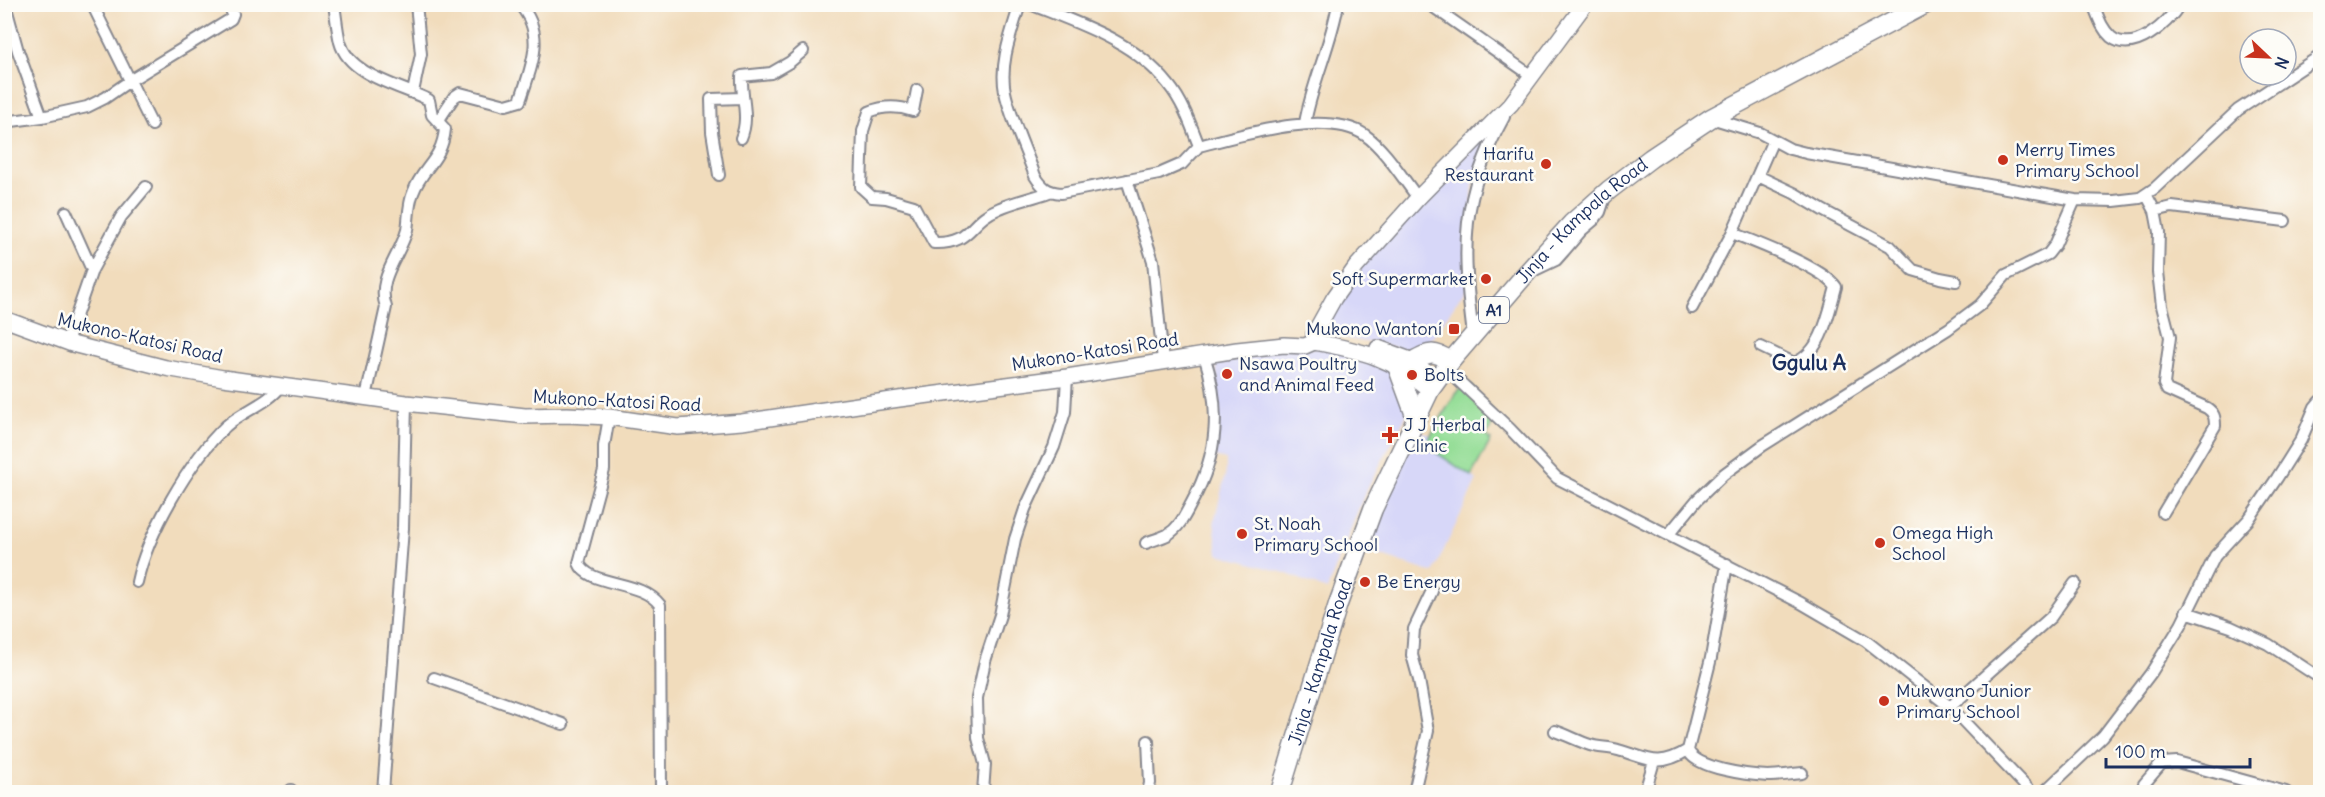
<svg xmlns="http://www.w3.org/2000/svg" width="2325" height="797" font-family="Delius,sans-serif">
<rect width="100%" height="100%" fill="#fdfcf7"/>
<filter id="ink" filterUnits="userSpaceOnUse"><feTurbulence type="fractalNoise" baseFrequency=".0167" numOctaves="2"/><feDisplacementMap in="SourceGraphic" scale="12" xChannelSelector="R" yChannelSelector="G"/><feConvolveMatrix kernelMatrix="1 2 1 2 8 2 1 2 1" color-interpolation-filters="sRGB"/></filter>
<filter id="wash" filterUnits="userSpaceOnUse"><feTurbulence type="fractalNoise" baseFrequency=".008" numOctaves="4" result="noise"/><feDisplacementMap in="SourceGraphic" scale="24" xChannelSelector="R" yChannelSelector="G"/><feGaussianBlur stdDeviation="1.35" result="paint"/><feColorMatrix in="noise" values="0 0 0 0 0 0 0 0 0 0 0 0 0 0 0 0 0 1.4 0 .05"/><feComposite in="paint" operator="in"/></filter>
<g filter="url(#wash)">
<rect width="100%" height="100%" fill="#f1dcbc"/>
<!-- built -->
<path fill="#d7d7f8" d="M1501,117L1473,185L1467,287L1419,357L1394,347L1315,333L1361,263Z
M1274,345L1358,351L1418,383L1413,403L1364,495L1327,590L1285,573L1218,554L1214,522L1226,472V460L1214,457L1218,433L1216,351Z
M1421,431L1431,435L1425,445L1477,480L1433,573L1361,549L1415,433Z"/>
<!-- grass -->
<path fill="#96de98" stroke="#58867b" stroke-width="1.5" d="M1470,385L1497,416L1486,436L1491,440L1471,476L1425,445L1455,394L1461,388Z"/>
</g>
<g filter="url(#ink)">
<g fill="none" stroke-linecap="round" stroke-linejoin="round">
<defs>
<path id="street" d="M5,4L18,51L42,117
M92,4L152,125
M334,4C336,17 337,30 340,42C349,76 402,86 429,100L432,115L445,129C442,161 422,167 413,193C408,205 409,218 407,230C400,256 376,279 386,307L366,397
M1020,4C1012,31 999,63 1005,92C1010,116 1026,151 1035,176C1042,187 1047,192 1061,193L1159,174L1182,164L1199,146
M1030,4C1080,24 1134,41 1168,84C1183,102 1191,125 1199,146C1242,135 1326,109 1365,135C1385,149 1403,179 1418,198
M1429,4L1532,76
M2093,4C2098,16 2101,28 2111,37C2134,55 2168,23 2180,4
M917,90L913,111C898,106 883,106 869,112L863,131L861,187L872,197L886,198L914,206L934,243C974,244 967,221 1000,208C1016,201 1033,198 1049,192
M413,92L421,54L416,4
M1711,118L1760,133L1790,149L1806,153L2075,200L2114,201L2140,198L2155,188L2238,110L2320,56
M438,121L454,97L460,93L506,105L520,101C531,67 547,34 519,4
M4,122L42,117L87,107L105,98L131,80L231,19L233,14L228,4
M1305,123C1312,83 1331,45 1338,4
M741,138C750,117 741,99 742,76L771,73L790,62L803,51
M719,175L712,132L711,99L743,98
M1758,176L1794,193L1824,211L1890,246L1913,270L1940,278L1956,281
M1127,180L1153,261L1163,361
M2146,194L2155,211L2159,232L2158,272L2162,306L2170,337L2164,384L2167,390L2207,408C2214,413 2215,417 2215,426L2163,513
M2155,211L2172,207L2285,221
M66,212L92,270
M1535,270L1556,260L1564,251L1581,231L1594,220L1600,212L1605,197
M1692,308L1732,233
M1473,335C1462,248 1460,197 1504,117
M67,342L92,270L121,217L146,187
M1761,347L1794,363C1822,353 1829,312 1836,287C1824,268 1755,242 1732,233L1773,140
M1445,368L1510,429L1557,478L1801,603L1866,641L1950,707L2031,792
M609,417L604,446V470L579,563C588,587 641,579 660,605L661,792
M1668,535L1697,500L1724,474L1762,446L1948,329L1980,305L2006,275L2048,254L2055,245L2075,200
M1146,543C1153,540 1161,538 1167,535C1180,527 1185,515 1192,502C1219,453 1221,407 1204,355
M1727,564L1711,658L1688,750C1695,769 1750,775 1768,776C1779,776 1791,774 1802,773
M137,582C147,534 190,460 226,426C244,410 268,404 282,385
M2186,612L2231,627L2268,644L2320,678
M434,678L563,724
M1950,707L2051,617L2075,583
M1555,731C1567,735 1578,741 1590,745C1599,748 1609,747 1618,750C1648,758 1657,769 1688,750
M291,792V790
M383,792L403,528L406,403
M983,792L985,764L978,738L977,698L985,661L1000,615L1015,539L1025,509L1054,447L1065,412L1067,377
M1148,792L1150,783L1148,741
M1414,792L1428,731L1419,680L1412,655L1414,629L1432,591
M1645,792L1654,761
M2044,792L2103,736L2151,673L2181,625L2215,556L2249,519L2277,478L2301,440L2315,407L2320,401
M2141,792L2144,784L2162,763L2177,762L2286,792"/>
<path id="secondary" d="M4,319L72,344L166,368L223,378L406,403L525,416L567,415L609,417L678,427L742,422L899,399L1067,377L1237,350L1284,345L1305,346L1314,342C1364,351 1390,357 1430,390
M1314,342V334L1334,298L1356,267L1418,198L1511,104L1585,4
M1378,348L1413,361L1436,381"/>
<g id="highway">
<path d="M1413,361C1431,351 1433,351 1451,361"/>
<path d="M1397,366L1416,418"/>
<path id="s1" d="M1280,792L1338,604L1373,509L1430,390L1451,361L1524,276L1572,223L1609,190L1651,158L1711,118L1926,4"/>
</g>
</defs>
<!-- street casing -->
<use href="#street" stroke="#86868d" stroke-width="14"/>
<!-- secondary casing -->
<use href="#secondary" stroke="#86868d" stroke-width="18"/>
<!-- highway casing -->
<use href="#highway" stroke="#86868d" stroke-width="21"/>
<!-- street -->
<use href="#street" stroke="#fff" stroke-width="10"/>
<!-- secondary -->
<use href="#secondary" stroke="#fff" stroke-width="15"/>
<!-- highway -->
<use href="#highway" stroke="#fff" stroke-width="18"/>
</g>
</g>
<!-- markers -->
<g fill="#c8321e" stroke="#fdfcf7" stroke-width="2">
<circle cx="2003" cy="160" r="6"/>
<circle cx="1546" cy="164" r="6"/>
<circle cx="1486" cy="279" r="6"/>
<rect x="1448" y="323" width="12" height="12" rx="3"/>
<circle cx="1227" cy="374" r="6"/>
<circle cx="1412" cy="375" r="6"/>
<path d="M1387 426h6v6h6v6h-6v6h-6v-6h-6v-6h6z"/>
<circle cx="1242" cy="534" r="6"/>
<circle cx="1880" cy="543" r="6"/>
<circle cx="1365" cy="582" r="6"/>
<circle cx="1884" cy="701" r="6"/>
</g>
<g text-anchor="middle" stroke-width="5" stroke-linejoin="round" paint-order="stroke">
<!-- shield labels -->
<rect fill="#fdfcf7" stroke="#5f6c8c" stroke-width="1.5" x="1479" y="297" width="30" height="26" rx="4.5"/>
<g font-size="16" font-weight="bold" fill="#1b2f5e">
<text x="1494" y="316">A1</text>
</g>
<!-- poi labels -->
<g font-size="18" fill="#1b2f5e" stroke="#fdfcf7" text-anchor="start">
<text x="2015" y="156">Merry Times<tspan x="2015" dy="21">Primary School</tspan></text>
<text x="1534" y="160" text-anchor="end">Harifu<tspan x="1534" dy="21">Restaurant</tspan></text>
<text x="1474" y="285" text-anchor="end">Soft Supermarket</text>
<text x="1442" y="335" text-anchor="end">Mukono Wantoní</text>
<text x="1239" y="370">Nsawa Poultry<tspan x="1239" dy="21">and Animal Feed</tspan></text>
<text x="1424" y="381">Bolts</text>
<text x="1404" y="431">J J Herbal<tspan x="1404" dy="21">Clinic</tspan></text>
<text x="1254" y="530">St. Noah<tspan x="1254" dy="21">Primary School</tspan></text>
<text x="1892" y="539">Omega High<tspan x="1892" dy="21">School</tspan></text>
<text x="1377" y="588">Be Energy</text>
<text x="1896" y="697">Mukwano Junior<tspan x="1896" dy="21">Primary School</tspan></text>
</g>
<!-- street labels -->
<g font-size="18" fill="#1b2f5e" stroke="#fdfcf7">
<text dy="6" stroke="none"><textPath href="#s1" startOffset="658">Jinja - Kampala Road</textPath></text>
<text transform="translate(140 338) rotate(13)" y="6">Mukono-Katosi Road</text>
<text transform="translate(1095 352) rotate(-9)" y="6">Mukono-Katosi Road</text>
<text transform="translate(617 401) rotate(3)" y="6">Mukono-Katosi Road</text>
<text dy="6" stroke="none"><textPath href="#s1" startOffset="136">Jinja - Kampala Road</textPath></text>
</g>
<!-- quarter labels -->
<g font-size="21" font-weight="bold" fill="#1b2f5e" stroke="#fdfcf7">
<text x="1809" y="370">Ggulu A</text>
</g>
</g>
<!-- margin -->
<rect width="2325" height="797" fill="none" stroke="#fdfcf7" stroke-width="24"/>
<!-- north arrow -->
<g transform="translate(2268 57) rotate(113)"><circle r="28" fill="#fdfcf7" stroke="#a3aaba" stroke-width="1.5"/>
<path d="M0-4.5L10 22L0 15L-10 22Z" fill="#c8321e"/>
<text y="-9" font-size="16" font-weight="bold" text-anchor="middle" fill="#1b2f5e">N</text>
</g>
<!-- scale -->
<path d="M2106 758v9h144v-9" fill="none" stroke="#1b2f5e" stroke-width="3"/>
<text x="2115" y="758" font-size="18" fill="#1b2f5e" stroke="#fdfcf7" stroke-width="4.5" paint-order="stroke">100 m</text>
</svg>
